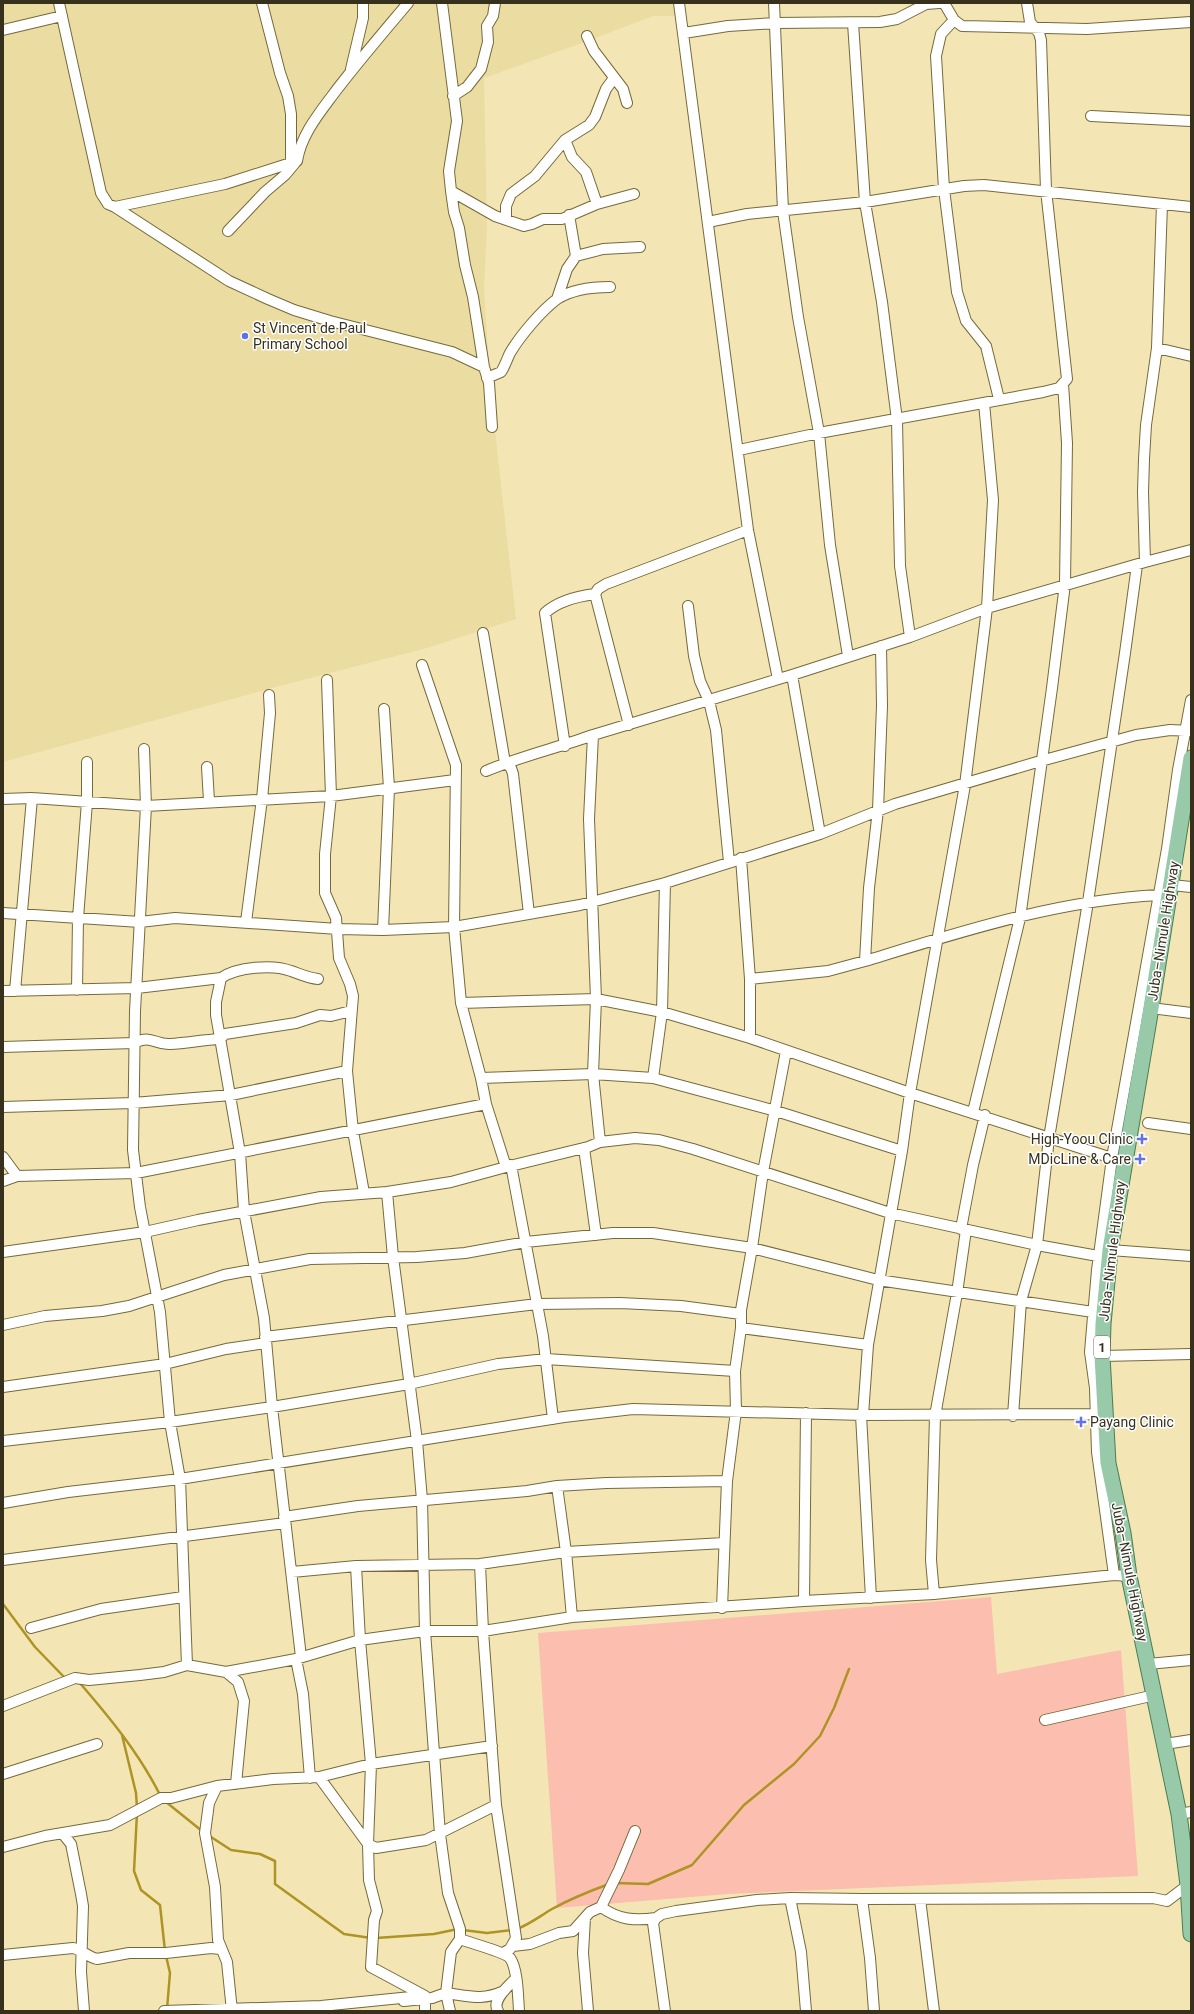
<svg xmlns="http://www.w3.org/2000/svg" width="1194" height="2014" font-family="Roboto,sans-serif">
<rect width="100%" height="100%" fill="#f4e6b4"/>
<!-- built -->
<path fill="#ebdca2" d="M3,3H675L677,16H653L593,39L484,78L487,226L484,287L490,385L516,619L427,648L272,688L3,762Z"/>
<!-- green -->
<path fill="#fcbeae" d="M991,1597L997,1674L1121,1650L1138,1876L728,1894L557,1908L538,1633Z"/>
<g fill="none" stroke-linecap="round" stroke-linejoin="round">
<!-- stream -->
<path stroke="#ae9425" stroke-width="2.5" d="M3,1604L35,1647L65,1678
M79,1682C110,1718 139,1753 160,1795
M122,1735L136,1793L137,1808
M166,1802L202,1831
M137,1813L134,1871L141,1890L160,1905L165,1951
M208,1835L231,1850L260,1854L275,1861V1884L344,1934L371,1938
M616,1883L648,1884L692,1865L744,1805L794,1764L820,1736L834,1708L849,1669
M517,1929C530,1924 540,1916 552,1909C570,1899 590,1891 609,1884
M463,1930L487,1933L512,1930
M376,1938L434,1934L458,1929
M166,1956L170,1973L167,2009"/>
<defs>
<path id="street" d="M59,3L101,193L108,204L115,207L225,184L297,161C301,136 317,116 332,96C356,64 382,34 408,3
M262,3L280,73L288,96L291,114V163
M442,3L457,121L449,171L451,191L454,212L459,228L465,265L473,297L484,367L489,383L492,427
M679,3L748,530L778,679
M774,3L783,211L798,317L819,433L830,545L848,656
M944,3L954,20L962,26L1087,29L1191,22
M954,20L941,34L936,56L944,189L957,292L966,321L986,346L999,399
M853,23L865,202L882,302L897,420L900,566L910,637
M3,30L62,16
M684,33L728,26L774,23L880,22L897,19L926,4L939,3
M587,36L594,51L623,89L627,103
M351,69L363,18V3
M453,96L467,87L481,69L488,42L487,26L493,16L495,3
M1091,116L1191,121
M565,140L572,157L586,172L597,204
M451,191L495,216L524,226L532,224L543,219H562L597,204L634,194
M115,207L229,281L268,299L294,310L330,321L452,352L484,367
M569,215L576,256
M506,220V206L511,194L535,176L565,140L589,125L595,117L606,89L614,78
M708,222L747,214L865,202L964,186L984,185L1191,207
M228,231L265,192L285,175L295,163
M557,299L567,269L576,256L603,249L640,247
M1157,348L1191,356
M487,378L501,372C505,366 507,359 510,353C520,336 541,311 557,299C571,290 593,287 610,287
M739,450L819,433L1043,392L1059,388L1067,379L1046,190L1041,40L1039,33L1030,22L1027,3
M1145,562L1143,492L1144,459L1146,425L1157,348L1162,204
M688,606L694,656L700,681L709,701L716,730L729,862
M483,633L505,763L511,768L513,774L529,914
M881,646L882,706L878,810L869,888L865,961C960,932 1058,900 1159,895
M422,665L456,765L454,927L461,1003L481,1078L486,1104L506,1167L588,1147L600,1142L635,1138L659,1140L693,1149L890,1213L1037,1245L1098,1256
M792,675L820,834
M327,680L331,796L325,854V893L336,918L339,958L350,984L353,996L347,1071L353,1131L364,1193
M629,725L595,594L598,589L606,584L748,530
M593,735L589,819L596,999L593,1074L600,1142
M565,746L545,613C558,601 579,596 595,594
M144,749L146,806L135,1011L133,1150L140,1207L160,1312L170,1422L180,1479L187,1665
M207,767L209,801
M486,771C521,756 557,748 593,735L792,675L910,637L987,608L1145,562L1191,550
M3,799L32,798L146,806L331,796L455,780
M741,858L750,979V1038
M665,883L662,1012L653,1078L776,1111L902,1151
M1171,885L1191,887
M3,913L140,922L175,918L338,929L383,930L454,927L580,905L665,883L820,834L895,804L1037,762L1136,735L1170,730L1191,731
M246,922L262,799L270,713L269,695
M383,930L389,788L384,709
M750,979L828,971L865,961
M77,990L78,918L87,802V762
M3,991L137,988L221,978
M15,991L32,798
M461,1003L596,999L662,1012L750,1038L910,1093L1118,1160
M1151,1008L1191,1013
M3,1047L134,1043C151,1034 155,1045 170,1044C187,1043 203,1040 220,1039L225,1034L296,1023L320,1015L331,1016L351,1011
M481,1078L593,1074L653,1078
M3,1107L133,1103L231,1095L347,1071
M973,1112L1020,918L1052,688L1065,584L1067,443L1063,384
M1148,1123L1191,1129
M584,1148L596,1235
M3,1157L17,1176
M511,1165L543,1336L553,1419
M3,1181L17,1176L136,1173L486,1104
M961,1229L973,1165L985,1115
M1110,1250L1191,1256
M3,1252L145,1232L198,1220L321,1197L387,1192
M3,1325L45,1316L102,1311L129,1306L224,1275L310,1259L417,1257L465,1253L526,1242L613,1233H653L752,1248L878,1280L1093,1312
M741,1328L868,1345
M265,1337L537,1304L620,1303L681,1306L741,1314
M1102,1356L1191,1354
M3,1387L165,1364L226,1349L266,1343
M861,1415L871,1598
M863,1415L868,1345L902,1151L910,1093L965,785L987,608L993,500L984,403
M1013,1416L1021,1301L1037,1245L1049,1138L1088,902L1125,653L1137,565
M3,1441L170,1422L272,1407L409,1384L498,1364L546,1359L735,1371
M557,1486L566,1552L572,1617
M3,1503L68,1492L180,1479L564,1417L633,1409L863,1415L1096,1414
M284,1517L358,1506L527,1491L557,1486L606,1483L727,1481
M3,1560L285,1523
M480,1564L483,1631L496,1805L516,1938L510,1949L503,1953
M356,1566L360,1640L371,1764L368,1844L369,1880L377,1911L374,1920L371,1967L425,1996
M292,1572L356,1566L480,1564L566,1552L724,1543
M1114,1575L1097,1452L1095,1388L1090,1352L1097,1270L1112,1158L1167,849L1178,770L1191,700
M934,1594L931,1560L935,1416L957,1293L966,1230
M804,1601L806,1413
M722,1608L727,1481L736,1411L735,1371L741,1328V1310L752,1248L763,1172L786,1051
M31,1628L101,1609L183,1597
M301,1657L272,1407L264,1318L244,1211L240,1153L216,1015V1002L221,978C237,967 273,964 291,971C300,974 308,978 318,979
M296,1659L303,1694L310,1778
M1148,1664L1191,1660
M226,1672L238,1682L244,1701L236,1784
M3,1706L75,1678L89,1680L140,1675L164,1672L187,1665L226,1672L296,1659L360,1640L403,1634L425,1631H483L572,1617L804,1601L934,1594L1114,1575L1129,1576
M1045,1720L1155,1695
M1165,1744L1191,1740
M3,1774L97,1744
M319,1777L368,1844L376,1848L426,1840L496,1805
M217,1786L209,1803L205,1833L215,1887L218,1940L227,1962L232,2011
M1179,1814L1191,1812
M63,1834L71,1844L81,1894L83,1906L81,1972L84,2011
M3,1847L45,1836L110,1825L161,1798H171L217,1786L273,1779L319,1777L371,1764L492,1746
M790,1898L801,1952L806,2011
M862,1899L870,1958L874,2011
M920,1899L934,2011
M601,1907C619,1920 635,1921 656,1918
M585,1918L583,1953L588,2011
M460,1939C470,1943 505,1952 510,1958C518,1969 518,1997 519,2011
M513,1946L530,1944L559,1933L573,1931L590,1912L601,1907L619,1870L635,1831
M3,1955L73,1948C82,1950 88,1957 97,1959L129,1953H166L211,1948L220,1949
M425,1996L404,2001L432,1998L446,1993L451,1952L460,1939V1929L448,1893L440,1834L425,1631L422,1500L417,1441L393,1257L387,1192L451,1182L506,1167
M164,2011L321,2006L411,1997
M425,2011V1996
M450,2011L446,1993C469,1996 482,2001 504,1991
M498,2011C491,2000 509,1986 516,1978
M665,2011L653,1923L656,1918L662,1914L676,1911L757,1900L790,1898L862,1899L1153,1898L1167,1901L1188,1885H1191"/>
<path id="primary" d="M1191,758L1151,1008L1110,1250L1103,1324L1102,1356L1108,1463L1123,1533L1129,1576L1179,1814L1188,1885L1191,1934"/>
</defs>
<!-- street casing -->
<use href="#street" stroke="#75693a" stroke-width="12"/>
<!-- primary casing -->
<use href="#primary" stroke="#497d54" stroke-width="17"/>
<!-- street -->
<use href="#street" stroke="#fff" stroke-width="10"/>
<!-- primary -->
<use href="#primary" stroke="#98caaa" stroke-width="15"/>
</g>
<!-- markers -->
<g fill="#6371e9" stroke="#fff" stroke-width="1.5">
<circle cx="245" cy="336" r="4"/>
<path d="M1140 1133h4v4h4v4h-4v4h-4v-4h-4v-4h4z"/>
<path d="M1138 1153h4v4h4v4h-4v4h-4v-4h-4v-4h4z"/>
<path d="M1079 1416h4v4h4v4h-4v4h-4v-4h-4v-4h4z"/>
</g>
<g text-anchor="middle" stroke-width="3" stroke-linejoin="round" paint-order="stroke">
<!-- shield labels -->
<rect fill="#fff" stroke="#726e61" stroke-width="1" x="1094" y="1336" width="16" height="22" rx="3"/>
<g font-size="13" font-weight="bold" fill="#36301d">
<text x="1102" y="1352">1</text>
</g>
<!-- poi labels -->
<g font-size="14" fill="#36301d" stroke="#fff" text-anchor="start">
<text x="253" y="333">St Vincent de Paul<tspan x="253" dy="16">Primary School</tspan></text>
<text x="1133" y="1144" text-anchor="end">High-Yoou Clinic</text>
<text x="1131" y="1164" text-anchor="end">MDicLine &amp; Care</text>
<text x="1090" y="1427">Payang Clinic</text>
</g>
<!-- street labels -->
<g font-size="14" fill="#36301d" stroke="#fff">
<text transform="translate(1163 931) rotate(-81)" y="5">Juba–Nimule Highway</text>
<text transform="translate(1112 1251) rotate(-83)" y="5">Juba–Nimule Highway</text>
<text transform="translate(1130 1572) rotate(79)" y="5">Juba–Nimule Highway</text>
</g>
</g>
<!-- border -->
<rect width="1194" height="2014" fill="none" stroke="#36301d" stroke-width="8"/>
</svg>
